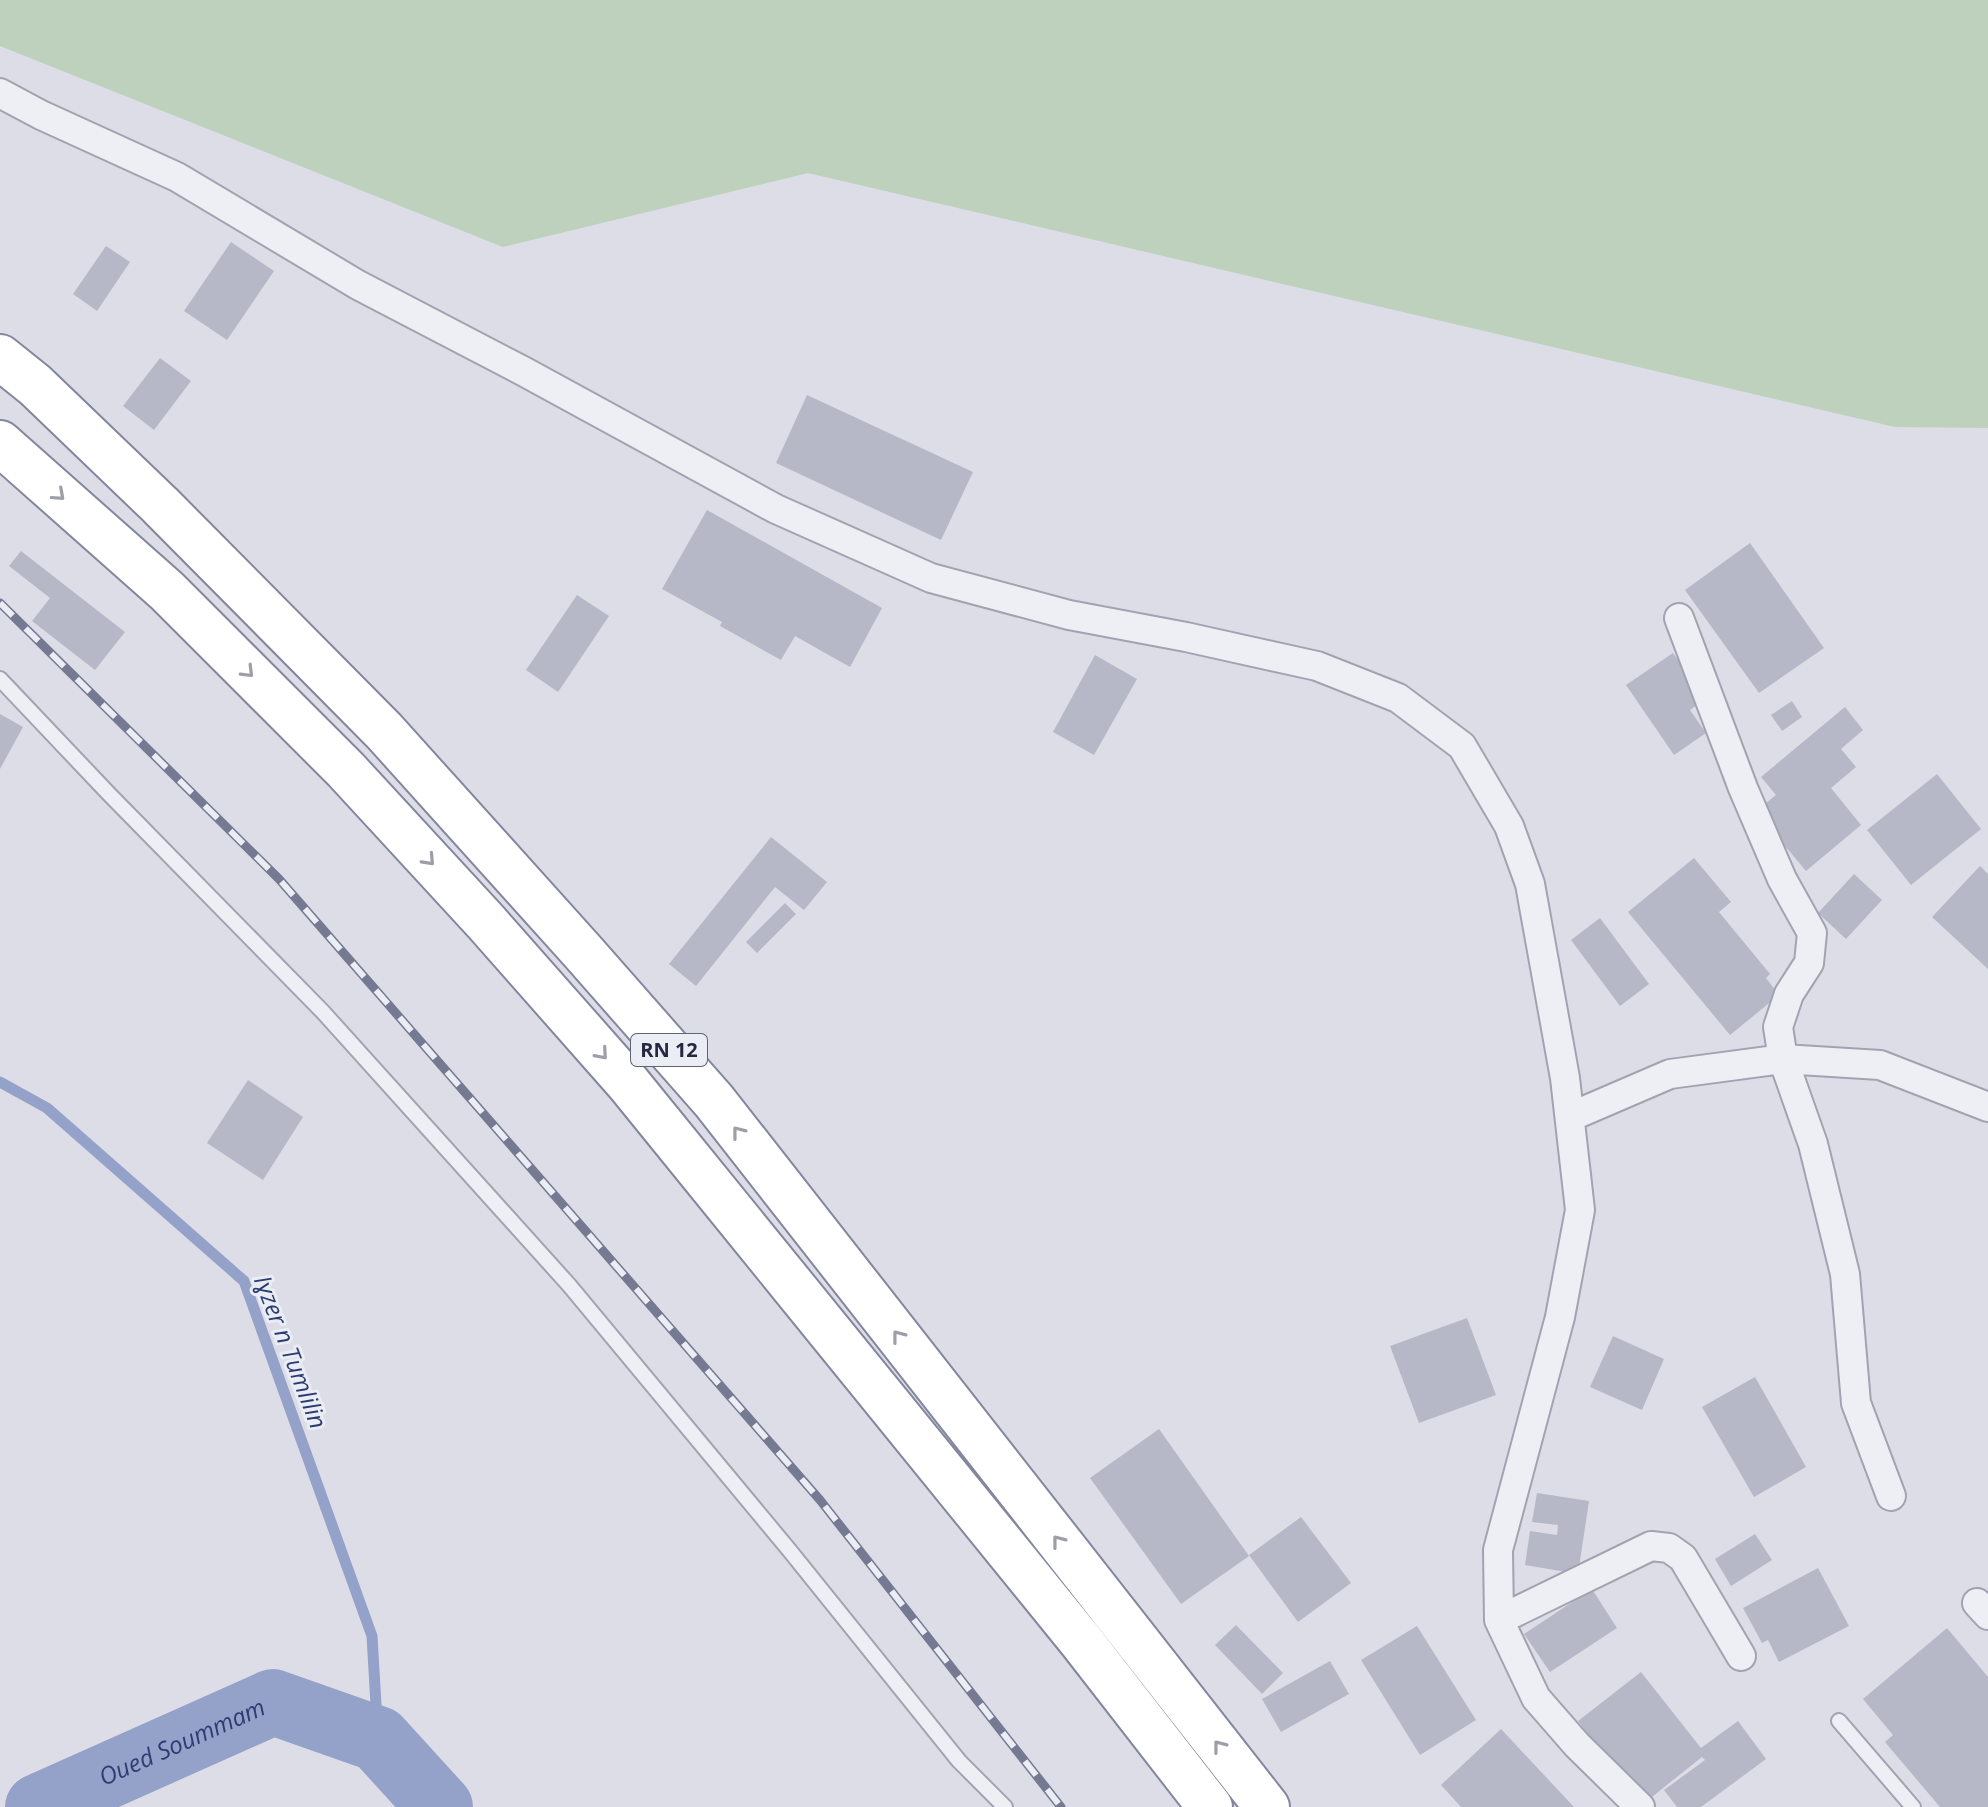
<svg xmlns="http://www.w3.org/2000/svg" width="1988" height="1807" font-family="'Open Sans',sans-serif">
<rect width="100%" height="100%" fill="#dcdde7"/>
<!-- green -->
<path fill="#bdd1bc" d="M0,0H1988V428L1895,427L808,173L503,247L0,46Z"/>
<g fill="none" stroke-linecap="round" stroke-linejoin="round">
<!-- stream -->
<path stroke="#94a2c9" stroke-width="11" d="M0,1082L47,1108L244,1281L372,1636L378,1739"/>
<!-- river -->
<path stroke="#94a2c9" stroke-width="66" id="s1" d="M38,1807L273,1702L378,1739L440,1807"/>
</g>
<!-- building -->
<path fill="#b6b8c7" d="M231,242L274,271L227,340L184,311Z
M106,246L130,262L97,311L73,294Z
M160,358L191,381L154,430L123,406Z
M807,395L973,472L941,540L776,463Z
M707,510L882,608L850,667L795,636L781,660L720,626L722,622L662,589Z
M1750,543L1824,648L1759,693L1685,590Z
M21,551L125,632L95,670L32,621L50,598L9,566Z
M577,595L609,616L558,692L526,670Z
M1673,653L1705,699L1690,710L1706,733L1674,755L1626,685Z
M1095,655L1137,679L1094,755L1053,732Z
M1792,701L1802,717L1782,731L1771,715Z
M1845,707L1863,730L1841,749L1856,767L1831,788L1861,825L1806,871L1756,811L1776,795L1761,777Z
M0,714L23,727L0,769Z
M1937,774L1981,829L1911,885L1867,830Z
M771,837L827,882L804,910L775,887L696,986L669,964Z
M1694,858L1731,902L1719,912L1770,974L1766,978L1779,995L1730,1035L1628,912Z
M1980,866L1988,874V969L1932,917Z
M1854,874L1882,900L1846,939L1818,913Z
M785,903L796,914L757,953L746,942Z
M1600,918L1649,984L1620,1006L1571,940Z
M248,1080L303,1117L263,1180L207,1143Z
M1467,1318L1496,1395L1419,1423L1390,1346Z
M1613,1336L1664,1359L1642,1410L1590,1387Z
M1755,1377L1806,1467L1754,1497L1702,1407Z
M1159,1429L1249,1556L1181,1604L1090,1478Z
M1537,1493L1589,1501L1578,1574L1525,1565L1530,1531L1557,1535L1558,1525L1532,1522Z
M1301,1517L1351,1583L1298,1622L1249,1555Z
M1755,1534L1772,1560L1731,1586L1715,1559Z
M1818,1568L1849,1626L1779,1662L1768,1640L1762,1643L1743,1608Z
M1592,1589L1617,1628L1550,1672L1524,1634Z
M1236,1625L1283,1673L1262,1694L1215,1645Z
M1417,1626L1476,1720L1420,1755L1361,1660Z
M1947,1628L1988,1677V1807H1940L1885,1742L1893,1735L1863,1699Z
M1330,1661L1349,1694L1281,1732L1262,1699Z
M1641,1672L1701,1748L1738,1721L1766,1759L1701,1807H1677L1664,1790L1705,1760L1702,1757L1643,1804L1578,1721Z
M1501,1729L1574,1807H1461L1441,1785Z"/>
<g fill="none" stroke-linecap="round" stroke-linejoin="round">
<defs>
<path id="service" d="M0,679L109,794L323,1012L569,1285L790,1551L959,1761L1005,1807
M1839,1721L1913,1807"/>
<path id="minor" d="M0,93L41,115L177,177L358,285L523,371L776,509L931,578L1069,615L1186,637L1317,666L1398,698L1462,746L1509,826L1530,884L1565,1078L1580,1210L1560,1317L1498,1550L1499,1620L1536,1698L1577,1745L1640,1807
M1679,618L1743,788L1782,879L1812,933L1809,963L1789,994L1778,1027L1783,1059L1813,1144L1845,1274L1856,1403L1891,1496
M1570,1117L1670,1074L1783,1059L1880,1065L1988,1107
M1977,1603L1988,1615
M1499,1620L1651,1546L1669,1548L1683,1558L1741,1656"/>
<path id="trunk" d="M0,357L35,385L160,505L384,731L583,952L714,1101L1267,1807
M0,443L167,591L346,770L486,922L628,1083L1081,1641L1210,1807"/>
</defs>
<!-- service casing -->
<use href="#service" stroke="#a1a3b1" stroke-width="18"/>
<!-- minor casing -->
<use href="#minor" stroke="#a1a3b1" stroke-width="32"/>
<!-- trunk casing -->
<use href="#trunk" stroke="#82879e" stroke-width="48"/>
<!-- service -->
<use href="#service" stroke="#eeeff5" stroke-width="14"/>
<!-- minor -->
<use href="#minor" stroke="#eeeff5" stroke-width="28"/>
<!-- trunk -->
<use href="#trunk" stroke="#fff" stroke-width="44"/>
<defs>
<path id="rail" d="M0,603L279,879L820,1500L1061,1807"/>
</defs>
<!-- rail casing -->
<use href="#rail" stroke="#757991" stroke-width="9"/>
<!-- rail -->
<use href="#rail" stroke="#ebedf5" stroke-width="6" stroke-dasharray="18" stroke-linecap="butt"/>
</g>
<!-- one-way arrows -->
<defs><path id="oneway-chevron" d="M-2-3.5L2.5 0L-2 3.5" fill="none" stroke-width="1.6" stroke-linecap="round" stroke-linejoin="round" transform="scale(2)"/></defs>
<g stroke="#9d9ea8">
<use href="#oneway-chevron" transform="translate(59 495) rotate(42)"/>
<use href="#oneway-chevron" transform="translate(248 672) rotate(45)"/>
<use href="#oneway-chevron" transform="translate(429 860) rotate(47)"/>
<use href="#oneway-chevron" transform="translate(602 1054) rotate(49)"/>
<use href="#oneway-chevron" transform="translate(738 1132) rotate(-128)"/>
<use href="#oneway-chevron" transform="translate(898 1336) rotate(-128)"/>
<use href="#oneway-chevron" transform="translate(1058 1541) rotate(-128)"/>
<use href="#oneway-chevron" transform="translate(1219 1746) rotate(-128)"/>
</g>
<g text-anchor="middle" stroke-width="6" stroke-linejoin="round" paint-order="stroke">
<!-- shield labels -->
<rect fill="#ebedf5" stroke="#606375" stroke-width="2" x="631" y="1034" width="76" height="32" rx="6"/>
<g font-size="20" font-weight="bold" fill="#25283e">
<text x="669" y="1057">RN 12</text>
</g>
<!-- water labels -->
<g font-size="24" font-style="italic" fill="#2d3c73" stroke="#ebedf5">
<text transform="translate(290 1352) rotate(69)" y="8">Iɣzer n Tumlilin</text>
<text dy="8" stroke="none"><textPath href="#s1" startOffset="158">Oued Soummam</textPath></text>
</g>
</g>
</svg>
